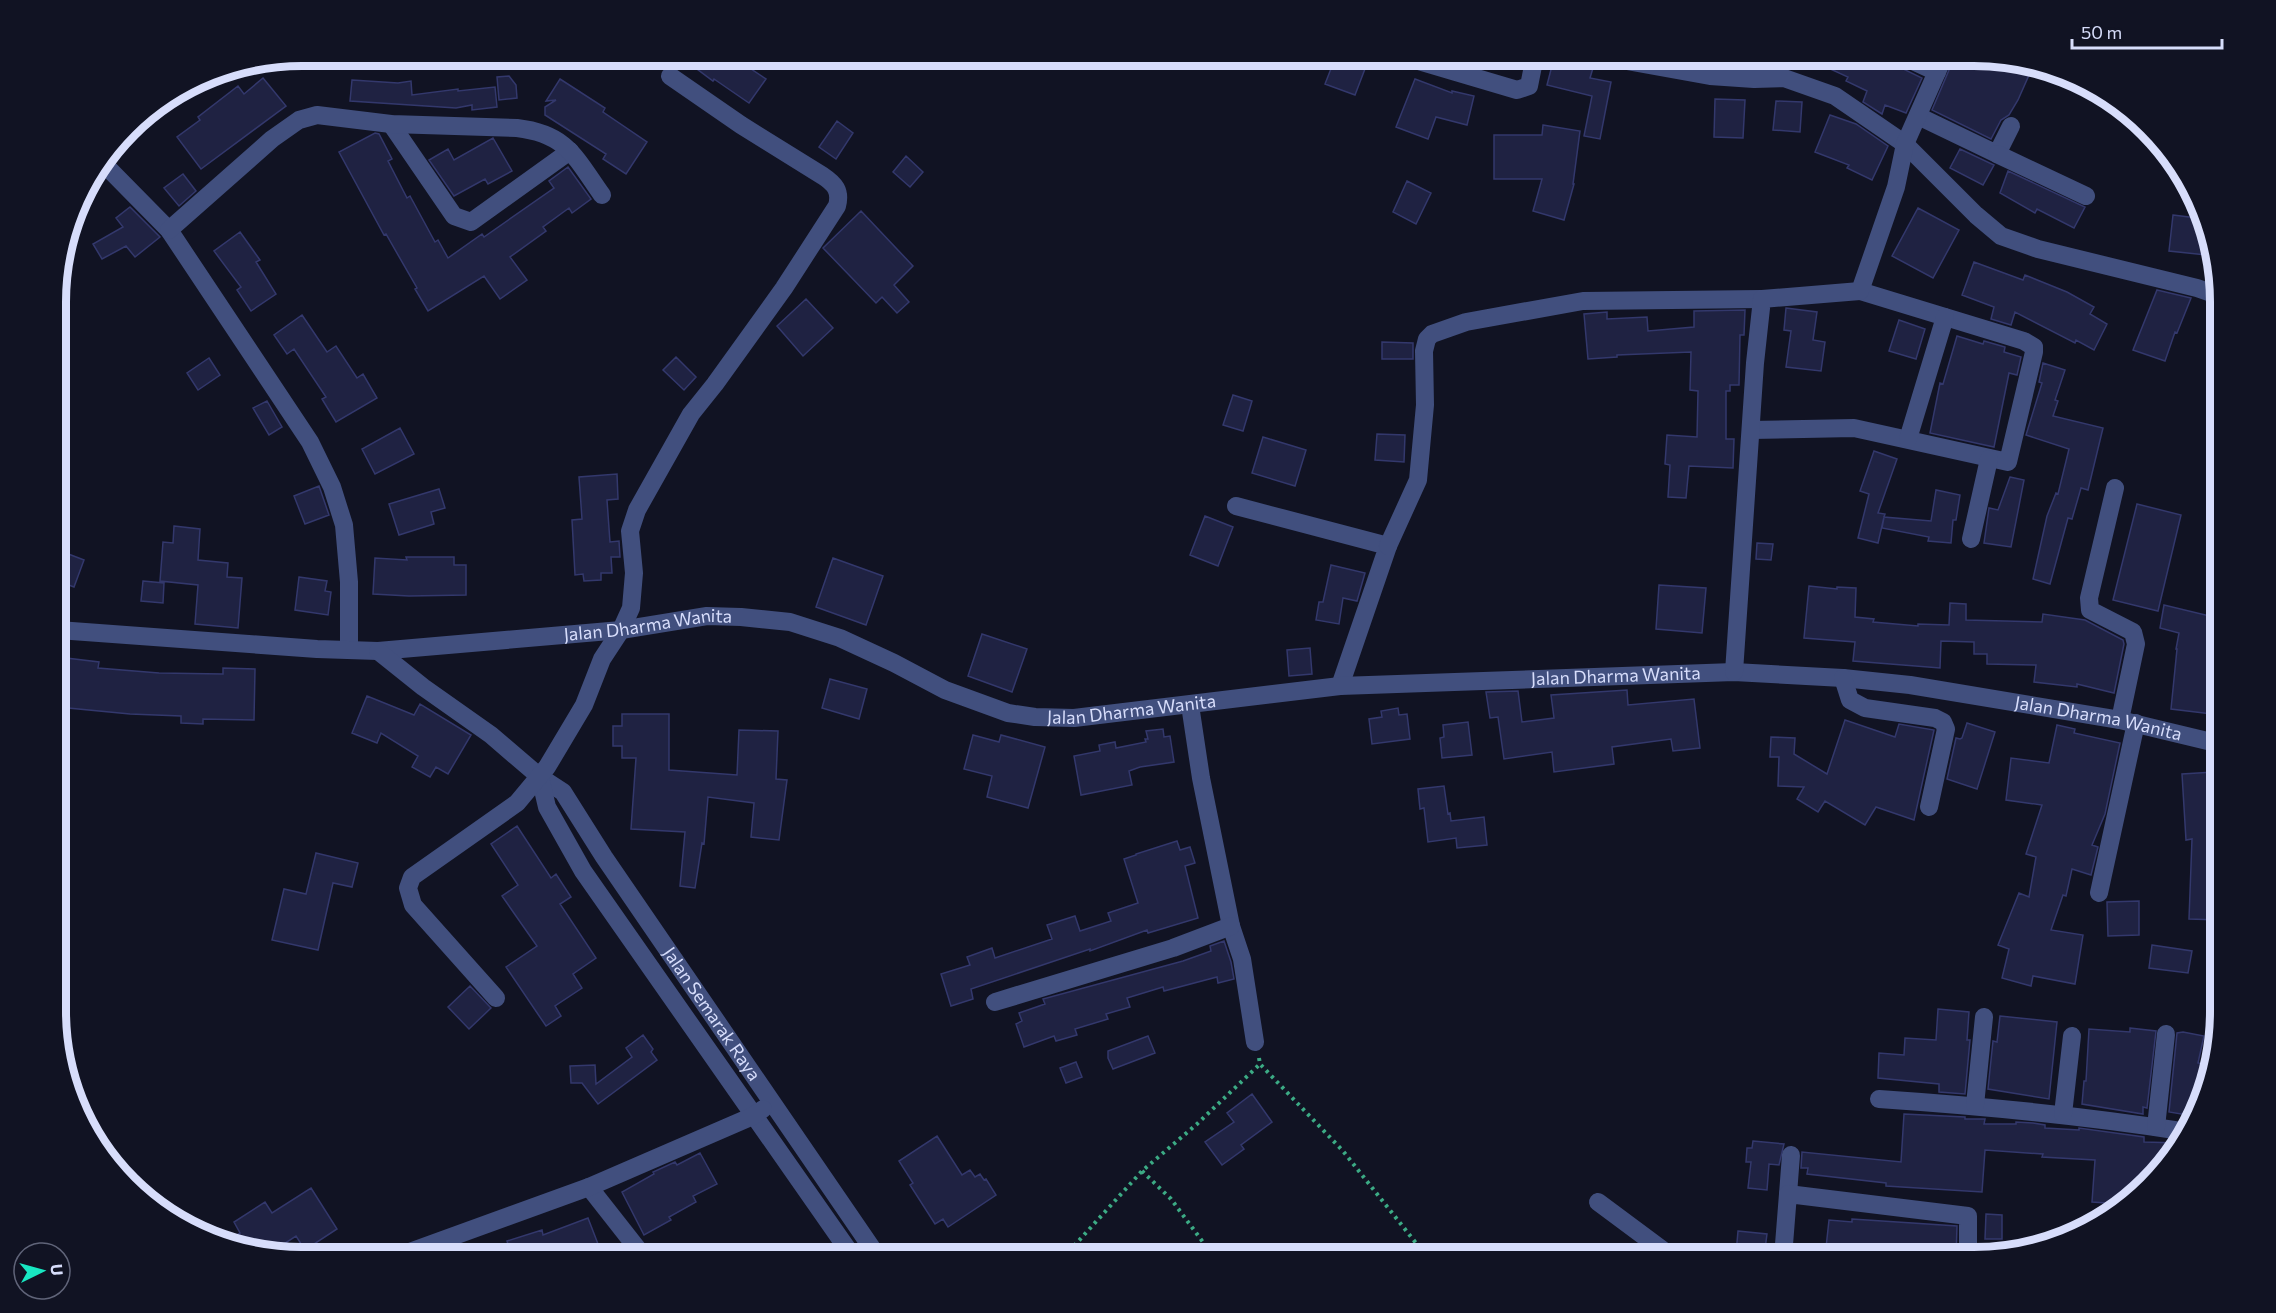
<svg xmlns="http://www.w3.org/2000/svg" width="2276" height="1313" font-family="Commissioner,sans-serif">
<rect width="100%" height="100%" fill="#111323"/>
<!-- building -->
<path fill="#1f2242" stroke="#33386c" stroke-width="1.5" d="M706,56H717L737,69L742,63L766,79L749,103L714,79L713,81L697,69Z
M1336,56H1354L1368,61L1355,95L1325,84Z
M1802,56H1891L1893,62L1897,66L1922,78L1906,113L1885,105L1882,114L1863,102L1867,91L1846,81L1848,77Z
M1955,56H1972L1985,60L1986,57L2029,63L2025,73L2029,75L2018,100L2009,115L2001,120L1991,139L1932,110Z
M1554,58L1593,68L1590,78L1611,82L1600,139L1584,136L1592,96L1547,85Z
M509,76L516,85L517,98L499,100L497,77Z
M263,78L286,106L201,169L177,137L200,120L198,117L238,86L244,94Z
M560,79L605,108L603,112L647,142L626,174L603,159L606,154L545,115V107L556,100L546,101Z
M1415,79L1452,93V91L1474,96L1467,125L1436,117L1428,139L1396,127Z
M352,80L398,83L411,81L412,95L458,89V91L495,87L497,107L472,110V105L456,108L350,101Z
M1715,99L1745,100L1743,138L1714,137Z
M1776,101L1802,102L1800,132L1773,130Z
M1830,115L1856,124L1888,146L1872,180L1847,168L1849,165L1815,152Z
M837,121L853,133L836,159L819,147Z
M1543,125L1580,131L1573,184H1574L1564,220L1533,211L1542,179H1494V135H1542Z
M375,133L379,134L392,159L388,161L407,198L410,196L435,242L438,240L448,258L482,234L484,237L554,188L549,181L568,167L591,199L572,213L569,208L543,227L546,231L510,257L527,280L500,299L484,276L428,311L415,289L417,288L386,234L384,235L339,152Z
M493,138L512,171L488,184L485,179L454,196L429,160L448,149L454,160Z
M1960,149L1994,165L1983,185L1950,168Z
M906,156L923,172L910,187L893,172Z
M2008,171L2085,207L2074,228L2037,209L2035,213L2000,193Z
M183,174L196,191L179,206L164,188Z
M1407,181L1431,193L1416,224L1393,212Z
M130,207L160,237L135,257L126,246L102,259L93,244L123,227L116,218Z
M1918,208L1959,230L1933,278L1892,256Z
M861,211L913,266L894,285L909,302L897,313L882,297L876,303L823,248Z
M2173,215L2205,219L2209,229L2206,255L2169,251Z
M240,232L260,260L256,262L276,294L251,311L237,290L241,287L214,251Z
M1974,262L2023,280L2025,275L2067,292L2094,307L2090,314L2107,324L2094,350L2076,340L2075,343L2015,312L2011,325L1991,319L1994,307L1962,295Z
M2157,290L2191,298L2177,333L2175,332L2165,361L2133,350Z
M806,299L833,328L803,356L777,326Z
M1786,308L1817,312L1813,340L1825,342L1821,371L1786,367L1791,331L1784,330Z
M1745,310L1744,335H1740L1739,385H1730V391H1726V439H1734L1733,468L1689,466L1686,498L1668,497L1670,465L1665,464L1667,435L1697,437L1698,391L1690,390L1691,352L1617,355V357L1588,359L1584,314L1607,312V319L1647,317L1648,331L1694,327V311Z
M302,315L327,352L336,346L357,378L363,374L377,398L336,422L322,399L326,397L294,349L287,354L274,335Z
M1899,320L1925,329L1916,359L1889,351Z
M1957,336L1983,344L1984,341L2005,347L2004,352L2021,357L2017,375L2009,373L1994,447L1930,433L1940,383L1943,384Z
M1382,342L1413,343V359H1382Z
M676,357L696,377L684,390L663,370Z
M209,358L220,375L198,390L187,373Z
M2043,363L2065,370L2055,400L2058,401L2053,416L2103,428L2088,490L2081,488L2072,519L2068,518L2050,584L2033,579L2047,516L2056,493L2058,494L2069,449L2026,435L2042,383L2039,382Z
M1233,395L1252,401L1243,431L1223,425Z
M267,401L282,427L269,435L253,408Z
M400,428L414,454L375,474L362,449Z
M1377,434L1405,435L1404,462L1375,460Z
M1263,437L1306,450L1295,486L1252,473Z
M1874,451L1897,459L1878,513L1885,514L1884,517L1931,521L1936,490L1960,495L1956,520H1953L1951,543L1928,541L1929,537L1882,528L1884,517L1878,543L1858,538L1869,494L1860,491Z
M617,474L618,499L607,500L610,542L619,541L620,557H611L612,573H601V580L584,581L583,574L575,575L572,520L582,519L579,477Z
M2010,477L2024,480L2011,547L1984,543L1989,508L1998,510Z
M319,486L329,515L305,524L294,496Z
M439,489L445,508L431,512L434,524L399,535L389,504Z
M2137,504L2181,515L2158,611L2113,600Z
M1205,516L1233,527L1218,566L1190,555Z
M174,526L200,529L198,560L228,563L227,577L242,578L238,628L195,624L198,585L160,581L163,542L173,543Z
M1757,543L1773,544L1771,560L1756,559Z
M58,550L84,560L74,587L58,581Z
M406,557H454V565H466V595L409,596L373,594L375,558L407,560Z
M833,558L883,576L866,625L816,607Z
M1331,565L1365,573L1357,601L1343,598L1339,624L1316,620L1319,602H1323Z
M299,577L327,581L325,591L331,592L328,615L295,610Z
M143,581L164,583L163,603L141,601Z
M1659,585L1706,588L1702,633L1656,629Z
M1809,586L1837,589V587L1856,588L1855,617L1874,619L1873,622L1918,626V624L1949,625L1950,603L1966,604V620L2042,622L2043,614L2085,620L2123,640L2124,644L2114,693L2077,684V687L2034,682L2036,665L1987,664V654H1974V642L1941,641L1940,668L1853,661L1855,642L1804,638Z
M2164,605L2218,618L2211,645L2220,646V715L2171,709L2177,649H2176L2179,633L2160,628Z
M982,634L1027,649L1012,692L968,676Z
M1310,648L1312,674L1289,676L1287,650Z
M58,657L99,662L98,668L159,673L223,674V668L255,669L254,720L203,719V724L181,723V716L130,714L58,707Z
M830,679L867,689L859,719L822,708Z
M1627,690L1628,705L1694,699L1700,748L1673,751L1671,739L1612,747L1614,764L1554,772L1552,752L1504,759L1498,717L1490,718L1486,692L1518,691L1522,722L1554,718L1551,695Z
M367,696L414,715L420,704L471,735L448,774L436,767L430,777L412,767L418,756L381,733L377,743L352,733Z
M1398,708L1399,715L1407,714L1410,739L1372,744L1369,719L1382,717L1381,711Z
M622,714H669V770L737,775L739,730L778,731L776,779L787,780L779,840L751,837L754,803L708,797L704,844L702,843L695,888L680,886L685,832L631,829L636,758H622V746H613V726H622Z
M1845,720L1895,737L1899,724L1934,730L1914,820L1876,807L1865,825L1825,801L1818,812L1797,799L1804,787L1778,786L1779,757H1770L1771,737L1795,738L1794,754L1827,774Z
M1468,722L1472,755L1442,758L1440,738L1444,737L1443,725Z
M1967,723L1995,732L1977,789L1947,779L1956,738L1960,739L1962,738Z
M2057,725L2075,729L2074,733L2120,743L2105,814L2092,845L2098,847L2091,875L2072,869L2066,896L2063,895L2051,930L2083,935L2075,984L2033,976L2031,986L2002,978L2009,949L1998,945L2019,893L2029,897L2036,857L2026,854L2042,805L2006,800L2011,758L2049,763Z
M1163,729L1164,737L1170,736L1174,762L1140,767L1129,771L1132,785L1081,795L1074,756L1100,751L1099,745L1115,742L1116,748L1146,742L1145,739H1148L1146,731Z
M973,735L999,742L1001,735L1045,747L1028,808L987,797L992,776L964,769Z
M2214,772L2218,849H2220V920L2189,919L2192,839L2186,840L2182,774Z
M1444,786L1448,814L1450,813L1451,821L1484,817L1487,845L1457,848L1456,838L1428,842L1424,808L1420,809L1418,789Z
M517,826L551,878L556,874L571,897L560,904L596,958L573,974L582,988L555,1006L561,1016L546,1026L506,967L537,946L502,896L518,885L491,844Z
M1177,841L1180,850L1190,847L1195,863L1185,866L1198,918L1148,933L1147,930L1090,951V949L971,989L973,999L951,1006L941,974L970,965L967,957L992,948L995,958L1052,939L1047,925L1075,916L1080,931L1111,921L1108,913L1138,903L1124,859L1136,855V854Z
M316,853L358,863L352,887L333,883L318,950L272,940L284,889L306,894Z
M2139,901V935L2108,936L2107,902Z
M1224,941L1231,962L1234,979L1218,983L1217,977L1164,991L1163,987L1127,998L1130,1007L1106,1014L1108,1019L1075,1029L1077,1035L1056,1041L1054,1036L1024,1047L1016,1024L1022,1021L1019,1013L1045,1004L1043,999L1183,961L1211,951L1210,946Z
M2152,945L2192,951L2188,973L2149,968Z
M470,986L491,1008L469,1029L448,1007Z
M1938,1009L1969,1012L1967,1040H1970L1965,1094L1939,1092V1084L1878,1078L1879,1053L1904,1055L1905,1038L1936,1040Z
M2000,1016L2057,1022L2049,1099L1988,1089L1993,1041L1997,1042Z
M2130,1028L2156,1031L2147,1108L2143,1107V1114L2082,1104L2084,1081H2086L2089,1029L2130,1032Z
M2183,1032L2204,1036L2198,1063L2208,1065L2193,1116L2169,1112L2177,1033Z
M643,1035L653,1049L651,1052L657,1060L598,1104L582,1083H571L570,1066L595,1065L596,1084L632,1057L626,1048Z
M1148,1036L1155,1053L1113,1069L1108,1058V1051Z
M1076,1062L1082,1077L1066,1083L1060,1068Z
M1252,1094L1272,1122L1241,1145L1244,1149L1222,1165L1205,1142L1234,1122L1227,1113Z
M1904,1114L1965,1117V1119H1985L1984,1124H2016V1122L2033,1123L2045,1125V1128L2079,1130V1128L2144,1137V1142L2179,1143L2122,1204L2092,1202L2095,1160L2042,1157L2043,1154L1985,1150L1982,1192L1886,1186V1183L1807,1174L1808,1168H1801L1802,1152L1901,1162Z
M937,1136L962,1175L970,1170L975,1177L980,1174L984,1180L986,1179L996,1195L948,1227L943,1219L935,1224L910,1185L913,1183L899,1161Z
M1753,1141L1784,1144L1779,1165L1769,1164L1767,1190L1748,1188L1751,1162H1746L1747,1148H1752Z
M700,1153L717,1184L693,1196L696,1202L669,1217L671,1220L644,1235L622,1192L654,1174L653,1172L675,1162L677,1165Z
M311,1188L337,1229L305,1250L296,1236L270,1253L239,1249L224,1243L240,1233L234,1222L265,1202L272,1213Z
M1986,1214L2002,1215V1239H1985Z
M588,1218L603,1257H512L507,1241L542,1230L543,1235Z
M1852,1219L1957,1226L1956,1257H1825L1829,1220L1852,1222Z
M1738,1231L1767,1234L1764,1257L1736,1254Z"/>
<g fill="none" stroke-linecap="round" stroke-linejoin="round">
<!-- path -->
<path stroke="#3cab85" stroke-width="4" stroke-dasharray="3 4.5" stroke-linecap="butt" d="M1259,1058L1260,1064L1343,1151L1427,1257
M1142,1171L1171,1199L1214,1257
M1064,1257L1142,1171L1197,1124L1260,1064"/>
<!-- minor -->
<g stroke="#414f7e" stroke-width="18">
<path d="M1402,56L1517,90L1529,86L1535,56"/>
<path d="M1599,56L1710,76L1754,79L1784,78L1835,96L1905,144L1976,215L2001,236L2038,249L2197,288L2220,296"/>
<path d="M1902,56L1937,72"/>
<path d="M1918,116L1997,154L2011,126"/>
<path d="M391,124L454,216L471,222L570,151"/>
<path d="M1997,154L2086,196"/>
<path d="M104,164L169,230L310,442L332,487L344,525L349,582V650"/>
<path d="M169,230L272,139L299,120L317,115L391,124L517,128C567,134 575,157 602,195"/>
<path d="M1751,430L1854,428L2008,462L2034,352V347L2024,341L1860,291"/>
<path d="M1908,439L1945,317"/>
<path d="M2115,488L2089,598L2090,610L2133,632L2136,644L2120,720"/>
<path d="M1236,506L1388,546L1340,686"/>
<path d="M1971,539L1989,459"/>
<path d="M1388,546L1418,480L1425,405L1424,351L1427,339L1432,334L1466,322L1583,301L1762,299"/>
<path id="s1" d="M58,630L317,649L378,651L621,630L707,616L741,617L790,622L840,638L894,663L945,690L1008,713L1035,717L1074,718L1340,686L1734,672L1843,678L1910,685L2120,720L2220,744"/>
<path id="s2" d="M378,651L423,687L491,735L540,777L563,792L604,857L878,1257"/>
<path d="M1734,672L1755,363L1762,299L1860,291L1896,187L1905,144L1944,56"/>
<path d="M1843,678L1850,700L1865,708L1935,718L1943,722L1946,729L1929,807"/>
<path d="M1190,705L1201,778L1231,926L1242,959L1255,1042"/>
<path d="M540,777L547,807L583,871L853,1257"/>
<path d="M2099,893L2136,723"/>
<path d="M496,998L413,905L408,888L412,877L517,803L547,767L584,705L602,659L621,630L631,608L634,573L630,531L637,510L691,414L715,384L784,288L837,206C841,191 835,184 823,176L741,125L670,76"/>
<path d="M995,1002L1173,948L1231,926"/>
<path d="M1879,1099C1983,1106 2086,1116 2188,1132"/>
<path d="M1975,1105L1984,1017"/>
<path d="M2063,1114L2072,1036"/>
<path d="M2156,1127L2166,1034"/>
<path d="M589,1187L644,1257"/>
<path d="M1788,1194L1791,1155"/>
<path d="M1598,1202L1672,1257"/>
<path d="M396,1257L589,1187L753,1116L763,1109"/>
<path d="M1783,1257L1788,1194L1968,1216V1257"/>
</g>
</g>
<g text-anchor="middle" stroke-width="6" stroke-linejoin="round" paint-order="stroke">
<!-- street labels -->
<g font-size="18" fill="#d7ddfb" stroke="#111323">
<text dy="6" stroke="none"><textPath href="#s1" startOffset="592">Jalan Dharma Wanita</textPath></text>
<text dy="6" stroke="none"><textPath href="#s1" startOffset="1582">Jalan Dharma Wanita</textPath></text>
<text dy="6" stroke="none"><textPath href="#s1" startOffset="1096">Jalan Dharma Wanita</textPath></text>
<text dy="6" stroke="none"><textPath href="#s1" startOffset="2068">Jalan Dharma Wanita</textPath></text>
<text dy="6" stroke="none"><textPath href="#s2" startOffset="500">Jalan Semarak Raya</textPath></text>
</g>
</g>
<!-- crop -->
<path d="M0 0H2276V1313H0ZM302 66H1974A236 236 0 0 1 2210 302V1011A236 236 0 0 1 1974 1247H302A236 236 0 0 1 66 1011V302A236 236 0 0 1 302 66Z" fill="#111323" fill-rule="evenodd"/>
<path fill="none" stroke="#d7ddfb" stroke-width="8" d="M302 66H1974A236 236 0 0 1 2210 302V1011A236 236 0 0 1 1974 1247H302A236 236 0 0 1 66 1011V302A236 236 0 0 1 302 66Z"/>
<!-- north arrow -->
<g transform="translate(42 1271) rotate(85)"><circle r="28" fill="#111323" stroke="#606479" stroke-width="1.5"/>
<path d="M0-4.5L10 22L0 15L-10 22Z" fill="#18e7c2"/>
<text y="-9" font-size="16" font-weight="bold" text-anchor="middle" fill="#d7ddfb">U</text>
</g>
<!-- scale -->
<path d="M2072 39v9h150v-9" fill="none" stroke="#d7ddfb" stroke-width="3"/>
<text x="2081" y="39" font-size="18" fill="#d7ddfb" stroke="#111323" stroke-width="4.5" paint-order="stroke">50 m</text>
</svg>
